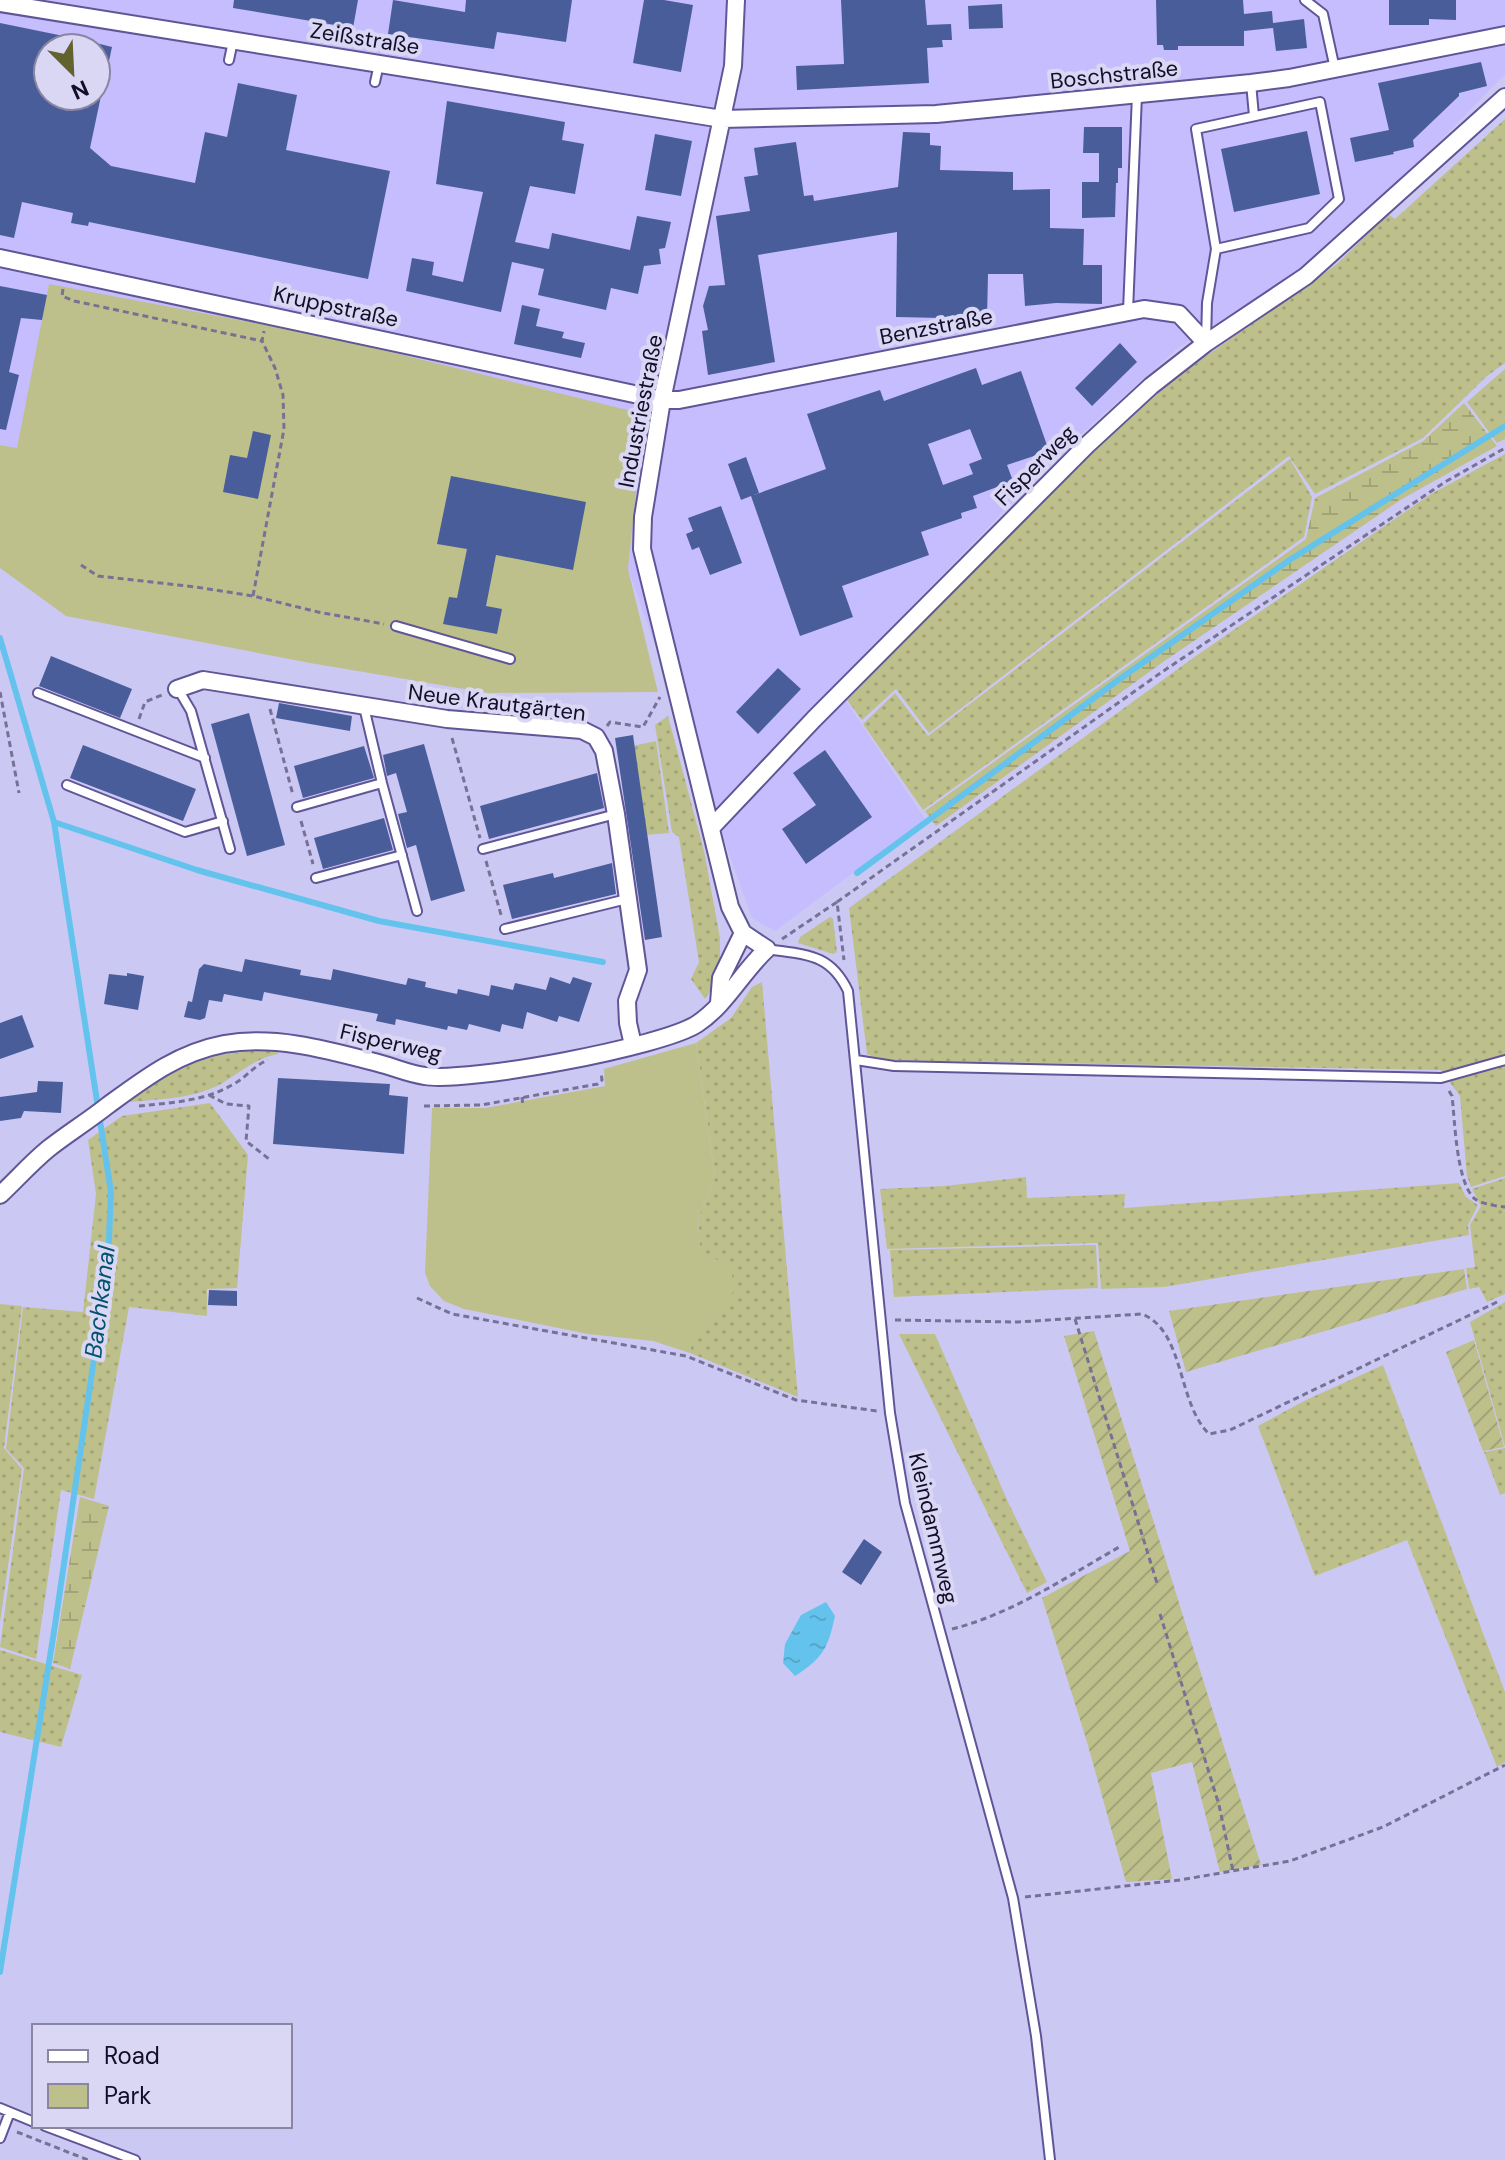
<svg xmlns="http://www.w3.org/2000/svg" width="1505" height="2160" font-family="'DM Sans',sans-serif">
<defs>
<pattern id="grass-dots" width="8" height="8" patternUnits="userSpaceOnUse" patternTransform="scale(2)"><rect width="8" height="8" fill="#bec08b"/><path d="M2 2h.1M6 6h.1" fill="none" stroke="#a2a478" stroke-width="1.8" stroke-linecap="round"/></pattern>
<pattern id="wetland-marsh" width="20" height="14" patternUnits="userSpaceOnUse" patternTransform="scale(2)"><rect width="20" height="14" fill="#bec08b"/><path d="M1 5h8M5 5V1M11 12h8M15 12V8" fill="none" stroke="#a2a478"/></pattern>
<pattern id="garden-furrows" width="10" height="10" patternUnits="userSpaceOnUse" patternTransform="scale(2)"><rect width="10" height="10" fill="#bec08b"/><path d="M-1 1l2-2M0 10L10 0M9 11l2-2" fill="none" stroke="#a2a478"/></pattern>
<pattern id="water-ripples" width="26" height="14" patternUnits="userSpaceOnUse" patternTransform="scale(2)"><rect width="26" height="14" fill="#64c3ed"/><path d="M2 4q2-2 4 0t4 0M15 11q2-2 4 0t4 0" fill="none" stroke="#56a6cb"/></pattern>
</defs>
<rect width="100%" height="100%" fill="#ccc8f4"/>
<!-- built -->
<path fill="#c5bdfd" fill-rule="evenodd" d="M0,0H1505V74L1430,151L1295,273L1177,349L1062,451L835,685L925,819L775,931L752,918L628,569L644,414L49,285L17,449L0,445ZM48,48H96V96H48Z"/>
<!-- grass -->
<path fill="url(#grass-dots)" d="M1505,119V363L1487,376L1423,438L1315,494L1289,456L929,733L896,689L862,720L847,700L1094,449L1179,375L1337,264L1388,214L1395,219Z
M1505,369V439L1497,443L1467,402Z
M1505,454V1176L1471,1187L1467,1176L1460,1096L1441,1070L881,1060L867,1054L849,908L1193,658L1431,494Z
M1290,459L1312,497L1304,537L923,810L863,724L895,693L928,736Z
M668,716L704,851L720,938V962L714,985L705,999L691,979L699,962L679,837L672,832L655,725Z
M656,741L669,833L646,835L632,746Z
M830,917L833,919L837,952L833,954L798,943L800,937Z
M762,982L798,1397L690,1353L693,1331L713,1316L700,1253L698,1219L715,1177L696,1043L731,1018L752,987Z
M278,1050V1054C254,1058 238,1075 217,1086C190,1099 159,1099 130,1102L129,1100C181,1062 214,1051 278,1050Z
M210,1103L248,1155L237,1288L207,1289V1316L129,1307L94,1499L61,1490L36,1659L0,1647L24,1468L6,1449L23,1307L83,1312L96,1194L88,1140L122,1116Z
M1026,1177L1027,1198L1125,1194L1124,1208L1459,1183L1466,1197L1478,1205L1468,1225L1469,1235L1164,1287L1101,1289L1098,1243L887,1249L880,1189L944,1186Z
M1505,1178V1294L1487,1302L1479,1287L1469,1289L1466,1268L1475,1267L1470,1225L1481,1206L1472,1189Z
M1096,1245L1098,1288L894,1297L890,1250Z
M1505,1302V1447L1470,1322Z
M0,1304L22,1306L4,1448L22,1469L0,1622Z
M899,1334H935L1008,1502L1047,1582L1027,1593Z
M1383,1365L1505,1692V1762L1497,1767L1407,1540L1315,1576L1258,1426L1304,1401Z
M1505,1448V1493L1500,1495L1484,1452Z
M0,1650L82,1675L61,1747L0,1732Z"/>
<!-- wetland -->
<path fill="url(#wetland-marsh)" d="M1464,403L1497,446L1402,499L1163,662L936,826L925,811L1306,539L1315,498L1423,441Z
M80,1497L109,1506L70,1669L53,1663Z"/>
<!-- park -->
<path fill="#bec08b" d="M49,284L329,337L644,414L628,569L658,692L488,693L310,663L66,616L0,568V445L17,448Z
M696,1043L715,1177L698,1219L700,1252L731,1266L734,1291L713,1316L694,1331L690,1353L653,1341L588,1334L464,1309L444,1301L430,1286L425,1273L432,1108H485L605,1086L604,1069Z"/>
<!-- garden -->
<path fill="url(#garden-furrows)" d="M1464,1269L1467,1289L1186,1372L1169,1311Z
M1094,1331L1261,1865L1220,1872L1192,1762L1151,1773L1172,1879L1126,1882L1087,1742L1042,1598L1130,1551L1064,1336Z
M1474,1340L1504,1447L1483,1451L1446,1352Z"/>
<!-- water -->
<path fill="url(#water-ripples)" d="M826,1602L835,1616C828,1648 823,1658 795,1676L783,1663L785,1644L801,1615Z"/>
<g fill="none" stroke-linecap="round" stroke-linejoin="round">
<!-- stream -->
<path stroke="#64c3ed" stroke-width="6" d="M0,638L54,822L111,1192L108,1263L55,1625L0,1972
M54,822L197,870L379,921L603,962
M857,873L1121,678L1291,559L1505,426"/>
</g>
<!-- building -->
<path fill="#4a5d9b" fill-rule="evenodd" d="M234,0H358L353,28L233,8Z
M393,0L465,12L466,0H572L566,42L497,32L494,49L388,34Z
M644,0H664L693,5L681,72L633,63Z
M841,0H925L927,25L951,24L952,40H942L943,47L927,48L929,83L797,90L796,66L844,64Z
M1156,0H1243L1244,14L1272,11L1273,23L1304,19L1307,48L1276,51L1273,28L1244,31V46H1178V50H1164L1163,45H1157Z
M1389,0H1456V20L1429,19V25H1389Z
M1002,4L1003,28L969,29L968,6Z
M0,23L88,41L87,48H48V96H101L90,148L111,166L195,183L205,132L227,137L238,83L297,95L286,150L390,171L368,279L89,222L88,226L71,223L73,213L22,202L14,238L0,235Z
M96,43L112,47L103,89L96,88Z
M1481,62L1487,86L1459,93V96L1413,140L1414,147L1393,152L1394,154L1355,162L1350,138L1389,130L1378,83Z
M447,101L565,122L562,140L584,144L575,194L530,186L515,242L549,249L552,233L630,250L637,216L671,222L665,248L659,249L661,264L644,266L638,294L611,288L606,310L538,295L544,269L512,262L501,312L406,291L412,258L434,262L432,275L463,282L483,192L436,184Z
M1084,127H1122V168H1118V183H1116L1115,217L1082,218V182H1099V153H1083Z
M1307,131L1320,194L1234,212L1221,149Z
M903,132L930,133V145L941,146L940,170L1013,172V190L1050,189V228L1084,229L1083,265H1102V304L1056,303L1025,306L1023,274H988L987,319L896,317L897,232L758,255L775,362L708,375L702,331L708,330L703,306L709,286L725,285L716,216L750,211L744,177L758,175L754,148L796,142L804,196L813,195L814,201L898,187Z
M655,134L692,141L681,196L645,190Z
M0,286L47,295L42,320L21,318L9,372L19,375L6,430L0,429Z
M522,305L540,309L536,326L564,332L562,338L585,343L581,358L514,344Z
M1120,343L1137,362L1092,406L1075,388Z
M976,368L982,385L1021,371L1049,451L1007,465L1013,481L973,496L977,508L961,513L962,518L921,532L929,555L842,586L853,617L800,636L751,496L741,500L728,464L746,457L759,493L754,495L826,469L807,414L880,390L884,401ZM970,429L982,459L969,464L973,474L943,485L928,444Z
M253,431L271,435L258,499L223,492L230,455L247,458Z
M451,476L586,502L573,570L496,555L486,606L502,609L497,634L443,624L449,597L457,598L467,549L437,544Z
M721,506L742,563L710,575L699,547L692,550L686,534L693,531L688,518Z
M51,656L132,689L120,718L39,686Z
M778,668L801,689L758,734L736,712Z
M279,703L352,716L350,731L276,718Z
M249,713L285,845L247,856L211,724Z
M633,735L662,937L645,940L615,738Z
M424,744L465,891L431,901L416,845L407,848L398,814L407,812L396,773L387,776L383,755Z
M83,745L196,789L183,821L70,778Z
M364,746L374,778L303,798L294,766Z
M825,750L872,817L806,864L782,829L816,805L793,773Z
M597,773L604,808L489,839L480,806Z
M384,818L393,850L323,869L314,838Z
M612,863L616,894L512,919L503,885L553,873L554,878Z
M245,959L301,970L300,975L331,980L333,969L406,985L408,978L426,982L425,987L457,994L458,989L489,996L491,985L513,990L515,983L546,990L550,977L570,984L573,977L592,983L579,1022L559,1016L557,1022L527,1012L523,1029L502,1024L500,1032L469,1024L467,1030L448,1026L447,1030L396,1019L395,1025L376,1021L378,1014L264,992L262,1001L224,994L222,1002L209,1000L205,1018L200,1020L184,1017L188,1001L192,1002L199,969L204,964L242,972Z
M127,973L144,976L138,1010L104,1004L109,974L127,976Z
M22,1015L34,1047L0,1059V1023Z
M278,1078L390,1084L389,1095L408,1097L404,1154L273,1144Z
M38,1081L63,1082L61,1113L24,1111L21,1118L0,1121V1097L37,1092Z
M209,1290L237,1291V1306L208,1305Z
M864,1539L882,1552L861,1585L842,1572Z"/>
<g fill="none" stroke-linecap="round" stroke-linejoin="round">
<defs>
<path id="service" d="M1305,0L1323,14L1335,69
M229,60L233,41
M375,82L379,64
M1251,83L1254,116
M1128,311L1137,95
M1206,342L1207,303L1216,249L1196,129L1320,102L1339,199L1309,228L1216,249
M396,626L510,659
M178,689L191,711L230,849
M38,693L205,758
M364,707L382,783L417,911
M67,785L185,832L223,821
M297,807L382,783
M483,849L616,814
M316,878L402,855
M505,929L627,899
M767,949C806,955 830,953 848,991L890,1413L905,1503L1013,1898L1036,2036L1050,2160
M856,1060L894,1066L1441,1078L1505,1060
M0,2108L34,2122
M45,2126L135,2160
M0,2138L10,2112"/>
<path id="minor" d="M0,3L722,119L936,114L1251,83L1289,78L1505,35
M0,258L662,400H679L1144,309L1179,314L1206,343
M177,689L203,680L447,719L582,730L596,737L604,751L616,814L638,970L627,1001L628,1023L633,1045
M711,828L814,719L1087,445L1151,386L1206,343L1306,276L1505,97
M719,1003L721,978L743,933
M0,1195C16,1180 31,1163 48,1149C67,1134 88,1121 107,1106C144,1079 177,1053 224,1044C276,1035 328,1050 378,1063C394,1067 409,1074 425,1076C468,1083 662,1047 697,1024C726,1005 742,972 767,949L743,933L730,907L642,549L643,517L662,400L733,66L736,0"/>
</defs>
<!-- service casing -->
<use href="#service" stroke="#605697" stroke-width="12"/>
<!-- minor casing -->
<use href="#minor" stroke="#605697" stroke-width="20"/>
<!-- path -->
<path stroke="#767195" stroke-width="3" stroke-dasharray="6 4" stroke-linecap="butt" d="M63,289L62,296L74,301L262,341
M81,565L98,576L196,587L253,596L318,612L384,624
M253,596L284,429L283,395L275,368L262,341L264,331
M0,692L19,793
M270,709L293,795
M139,719L145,702L162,695
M607,726L610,722L643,727L660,697
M452,738L480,838
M301,821L313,864
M486,861L501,915
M837,902L1159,674L1445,482L1505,448
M782,939L837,902L844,960
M1449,1091L1452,1096C1455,1120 1456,1183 1475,1199C1482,1204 1496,1206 1505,1207
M209,1095L226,1104L249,1106L246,1141L269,1159
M522,1097L523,1107
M139,1106C170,1103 205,1101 232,1085C246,1078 253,1066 268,1060
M424,1106L481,1105L598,1084L602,1080L601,1072
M417,1298L452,1314L686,1356L796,1400L877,1411
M1075,1319L1157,1583
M895,1320L1018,1322L1142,1314C1185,1331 1177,1403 1209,1434L1230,1430L1497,1302
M1160,1614L1219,1805L1233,1871
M952,1629C1012,1614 1068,1576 1121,1546
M1025,1897L1180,1880L1290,1861L1383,1827L1505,1765
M17,2132L88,2160"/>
<!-- service -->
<use href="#service" stroke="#fff" stroke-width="8"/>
<!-- minor -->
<use href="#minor" stroke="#fff" stroke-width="16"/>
</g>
<g text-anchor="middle" stroke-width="8" stroke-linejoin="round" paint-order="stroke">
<!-- street labels -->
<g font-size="22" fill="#130d27" stroke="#d9d7f4">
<text transform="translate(365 38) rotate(9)" y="8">Zeißstraße</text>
<text transform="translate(1114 74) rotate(-6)" y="8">Boschstraße</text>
<text transform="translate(336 306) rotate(12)" y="8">Kruppstraße</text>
<text transform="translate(936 326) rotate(-11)" y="8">Benzstraße</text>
<text transform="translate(640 411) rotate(-79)" y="8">Industriestraße</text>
<text transform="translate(1035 465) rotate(-45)" y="8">Fisperweg</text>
<text transform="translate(497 702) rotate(7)" y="8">Neue Krautgärten</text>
<text transform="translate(391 1042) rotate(13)" y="8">Fisperweg</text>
<text transform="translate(934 1528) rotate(77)" y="8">Kleindammweg</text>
</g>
<!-- water labels -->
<g font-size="24" font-style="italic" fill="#00526f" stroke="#d9d7f4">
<text transform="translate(100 1302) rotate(-83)" y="8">Bachkanal</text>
</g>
</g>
<!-- legend -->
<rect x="32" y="2024" width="260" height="104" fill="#d9d7f4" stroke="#8a86a2" stroke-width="2"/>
<rect x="48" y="2050" width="40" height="12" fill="#ffffff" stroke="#8a86a2" stroke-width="2"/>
<text x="104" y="2064" font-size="24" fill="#130d27">Road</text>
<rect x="48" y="2084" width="40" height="24" fill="#bec08b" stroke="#8a86a2" stroke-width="2"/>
<text x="104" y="2104" font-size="24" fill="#130d27">Park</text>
<!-- north arrow -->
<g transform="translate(72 72) rotate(156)"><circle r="38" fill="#d9d7f4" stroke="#8a86a2" stroke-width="2"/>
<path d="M0-6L14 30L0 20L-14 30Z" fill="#62622f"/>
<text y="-12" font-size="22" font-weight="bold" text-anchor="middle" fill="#130d27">N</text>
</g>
</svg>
